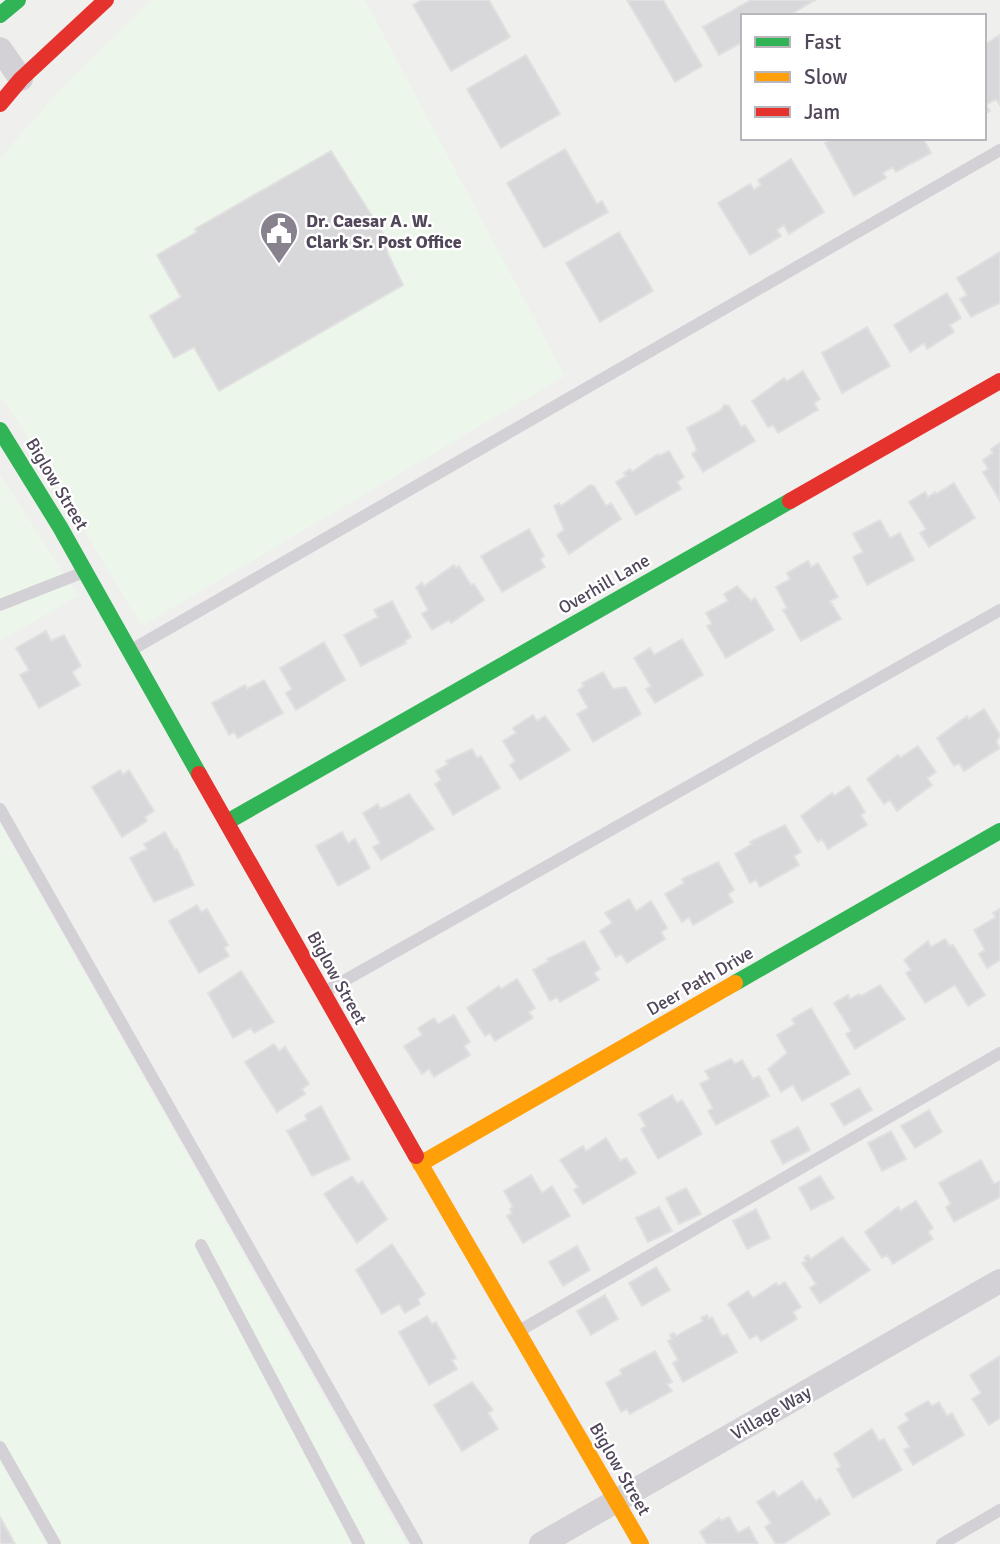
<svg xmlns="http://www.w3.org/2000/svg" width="1000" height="1544" font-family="Signika,sans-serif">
<rect width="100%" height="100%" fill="#efefee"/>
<!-- commercial -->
<path fill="#ecf6ea" d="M152,0H365L565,376L142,626L8,406L0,398V158L69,80Z
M0,474L78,596L0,641Z
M0,823L407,1544H0Z"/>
<!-- building -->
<path fill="#d8d7da" stroke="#e1e0e1" stroke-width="2" d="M422,0H489L510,37L451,71L413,5Z
M627,0H663L702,66L675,82Z
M751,0H815L788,16H743V42L719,55L703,27Z
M1000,35V105L996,99L986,105L990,111L984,114V45Z
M526,55L560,114L501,148L467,89Z
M833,138H923L931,153L896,172L893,167L883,173L886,178L854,196L825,143Z
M565,149L597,204L602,201L608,212L544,248L507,183Z
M331,151L387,240V252L403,285L219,391L194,347L174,358L150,316L181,297L157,255L197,232L195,229Z
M791,159L824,212L789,234L784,225L777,230L781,236L750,255L718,203L750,184L754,190L761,185L758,180Z
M619,232L653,291L600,322L566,263Z
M1000,252V303L971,317L960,299L967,295L957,278Z
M947,293L961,318L950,325L954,332L927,349L924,343L910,352L894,325Z
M867,327L890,366L842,393L822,353Z
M803,371L820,399L814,403L818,410L778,433L773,425L768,427L752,401L784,378L787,381Z
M724,405L729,406L741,427L745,425L755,441L703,472L692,454L697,450L687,428L720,411Z
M1000,443V501L983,472L988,469L983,460L993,453L991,449Z
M669,451L684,477L677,482L681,489L636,515L616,482L626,476L624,473L630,469L632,472L658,454L659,456Z
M954,483L975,518L929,547L920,533L926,529L909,502L925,492L928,497L935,492L936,494Z
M590,485L594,486L606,506L611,503L621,519L569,554L557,535L564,530L554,506L559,503L561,506Z
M880,520L890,538L900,533L914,560L867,585L853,557L863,552L853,534Z
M529,529L544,556L540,559L545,567L502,592L481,556Z
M808,561L811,567L818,563L838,597L830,601L841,619L801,641L783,610L787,608L776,587L790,579L787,573Z
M454,565L456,568L459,566L471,585L474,584L484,600L451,623L449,620L432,630L422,614L428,610L416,587L422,583L424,586Z
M737,586L751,601L755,598L774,630L726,658L707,626L712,624L706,613L728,601L724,594Z
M392,601L411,637L405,641L406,643L361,666L344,635L378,617L374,610Z
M46,631L51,641L64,635L81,666L72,672L80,685L39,708L20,675L29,670L16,648Z
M682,639L703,675L655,703L646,689L651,686L634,658L650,648L654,655Z
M324,642L345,680L296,710L286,693L292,689L280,668Z
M603,672L613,689L626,687L641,714L593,742L577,714L588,708L578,690L584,686L582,683Z
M264,680L283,713L238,738L234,732L229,735L212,703L245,685L247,689Z
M984,709L1000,735L996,742L1000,748L964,771L959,763L954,766L937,738L967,716L969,719Z
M533,715L537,721L545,716L570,750L520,780L510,765L515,761L503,741L516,733L513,728Z
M918,746L936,772L927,778L932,785L897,811L890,800L884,804L867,779L898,755L900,758Z
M472,749L477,758L481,756L500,788L453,815L435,784L441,780L436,771L448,764L446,761Z
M120,770L123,775L129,770L154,811L145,817L147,821L122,837L92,787Z
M849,786L865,812L861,815L867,825L828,849L822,839L818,842L801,816L832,793L834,796Z
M409,794L434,829L381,860L373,847L380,843L363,813L378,804L380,809L389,805Z
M785,825L801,852L794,856L799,865L760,887L756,880L750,883L735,854L752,844L750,842Z
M165,832L175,850L177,849L194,885L154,902L130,858L147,849L144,844Z
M342,832L348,843L355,839L370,868L338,886L316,846Z
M718,862L734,890L728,894L733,902L693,925L689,917L682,922L665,894L684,883L682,879Z
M629,899L636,911L651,901L667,928L661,932L665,939L627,963L621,954L616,957L600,931L612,923L605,913Z
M197,905L201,912L207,909L228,945L224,948L229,956L199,973L169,921Z
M1000,909V960L987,968L979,954L985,950L974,930L996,917L993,913Z
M945,939L950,946L953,945L985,995L968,1006L955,985L925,1003L906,973L911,970L904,960L928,941L931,947Z
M584,941L600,969L594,973L599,980L560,1002L557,997L550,1001L533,970L549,961L547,959Z
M241,971L274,1022L254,1033L251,1028L233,1038L208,993Z
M517,979L535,1008L529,1012L533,1018L495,1041L490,1033L485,1036L467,1008L499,986L501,989Z
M880,985L905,1019L855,1049L846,1034L851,1031L834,1003L848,995L850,999L859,994L861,996Z
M811,1008L850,1074L802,1101L793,1085L781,1092L768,1069L787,1053L777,1035L795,1024L792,1019Z
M454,1015L470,1042L464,1046L470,1055L434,1077L429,1069L422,1074L404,1046L422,1035L418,1028L434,1018L438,1024Z
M274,1044L279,1051L285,1047L309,1084L302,1089L305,1094L277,1112L245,1062Z
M731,1059L735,1064L742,1060L753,1079L759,1076L769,1096L716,1125L708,1111L713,1108L700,1084L710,1079L705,1071Z
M859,1088L872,1110L844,1126L831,1104Z
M672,1095L677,1103L682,1100L702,1134L658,1159L641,1129L646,1126L639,1114Z
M321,1106L350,1159L312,1176L287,1131L307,1120L305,1115Z
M929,1110L942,1132L915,1148L901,1126Z
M798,1127L810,1150L783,1164L771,1141Z
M891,1131L906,1159L882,1171L868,1143Z
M606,1138L620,1161L626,1158L636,1173L583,1204L574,1190L578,1187L560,1160L583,1146L586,1151Z
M981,1160L994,1184L1000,1181V1197L954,1222L946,1207L951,1204L939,1183Z
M531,1175L542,1193L552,1186L570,1216L523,1243L507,1216L512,1213L510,1209L513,1207L504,1191Z
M352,1176L358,1184L362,1181L387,1219L357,1243L324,1194Z
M820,1176L834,1198L811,1210L799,1188Z
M686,1188L701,1214L679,1224L666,1198Z
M916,1201L933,1228L928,1232L933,1239L893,1264L887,1255L882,1258L865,1232L898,1207L900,1211Z
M659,1207L672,1231L648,1242L636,1218Z
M756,1209L770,1238L747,1249L733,1221Z
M842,1237L870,1270L820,1303L810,1288L816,1284L802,1263L806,1261L804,1258L808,1255L811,1259Z
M392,1244L425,1294L418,1299L420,1304L405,1313L399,1304L382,1314L356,1270Z
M577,1246L590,1270L563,1286L549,1262Z
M656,1267L670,1290L642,1306L629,1283Z
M785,1282L801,1307L793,1312L797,1319L761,1341L757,1335L750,1339L728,1304L748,1291L753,1298L776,1283L778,1286Z
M605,1295L618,1319L591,1335L577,1311Z
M707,1315L709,1319L712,1317L722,1336L727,1334L737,1352L683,1382L673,1363L678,1360L668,1341L672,1339L670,1335L674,1333L676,1336L703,1321L701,1318Z
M427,1316L432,1324L436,1322L456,1358L452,1360L457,1369L429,1385L399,1332Z
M655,1351L672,1382L667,1384L672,1391L630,1414L627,1409L621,1412L606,1383L622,1374L620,1370Z
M1000,1356V1418L989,1425L972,1399L981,1393L970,1375Z
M472,1382L493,1410L488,1413L498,1429L462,1451L434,1405Z
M928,1401L932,1406L939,1402L947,1416L952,1413L964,1435L913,1465L904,1450L910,1447L898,1427L909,1420L905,1414Z
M872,1429L879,1441L884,1439L902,1470L853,1498L837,1469L841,1467L834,1454Z
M802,1481L816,1501L820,1498L830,1514L783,1544H776L765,1527L771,1523L757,1502L774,1491L778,1497Z
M0,1517L15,1544H0Z
M729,1517L738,1533L749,1527L758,1544H707L700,1532L719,1518L721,1521Z"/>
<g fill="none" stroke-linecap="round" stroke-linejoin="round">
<!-- lane -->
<path stroke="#d4d1d6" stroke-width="12" d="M0,605L84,572
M133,649L1000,150
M0,809L417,1544
M326,991L1000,610
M201,1245L359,1544
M519,1331L1000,1053
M0,1447L55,1544
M942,1544L1000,1510"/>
<!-- street -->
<path stroke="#d4d1d6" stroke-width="24" d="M0,49L21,79
M541,1544L1000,1281"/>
<!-- fast -->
<path stroke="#30b455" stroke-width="16" d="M0,15L18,0
M0,430L60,527L199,774
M227,822L790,501
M735,983L1000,831"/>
<!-- slow -->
<path stroke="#ff9f0a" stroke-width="16" d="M416,1156L641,1544
M420,1164L735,983"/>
<!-- jam -->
<path stroke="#e5322d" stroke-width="16" d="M0,104L21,79L106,0
M790,501L1000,381
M199,774L416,1156"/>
</g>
<!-- icons -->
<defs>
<symbol id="civic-pin" viewBox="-11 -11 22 30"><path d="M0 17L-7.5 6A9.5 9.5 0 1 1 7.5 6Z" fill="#88818e" stroke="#fff"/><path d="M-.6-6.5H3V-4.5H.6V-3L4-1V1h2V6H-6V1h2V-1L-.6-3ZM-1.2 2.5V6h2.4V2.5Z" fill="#fff"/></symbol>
</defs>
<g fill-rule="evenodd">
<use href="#civic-pin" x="257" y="209" width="44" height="60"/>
</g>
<g text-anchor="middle" stroke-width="5" stroke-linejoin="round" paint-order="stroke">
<!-- poi labels -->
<g font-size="18" font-weight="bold" fill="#51465a" stroke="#fff" text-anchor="start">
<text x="306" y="227">Dr. Caesar A. W.<tspan x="306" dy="21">Clark Sr. Post Office</tspan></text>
</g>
<!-- street labels -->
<g font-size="18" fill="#51465a" stroke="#fff">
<text transform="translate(57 484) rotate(59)" y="6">Biglow Street</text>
<text transform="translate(604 584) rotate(-30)" y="6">Overhill Lane</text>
<text transform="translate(337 978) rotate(61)" y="6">Biglow Street</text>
<text transform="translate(700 981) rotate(-30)" y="6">Deer Path Drive</text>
<text transform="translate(771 1413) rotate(-30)" y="6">Village Way</text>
<text transform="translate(620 1469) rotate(60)" y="6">Biglow Street</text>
</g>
</g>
<!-- legend -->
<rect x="741" y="14" width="245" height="126" fill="#ffffff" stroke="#b9b5bd" stroke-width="2"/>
<rect x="755" y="37" width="35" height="10" fill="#30b455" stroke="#b9b5bd" stroke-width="2"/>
<text x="804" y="49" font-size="21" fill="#51465a">Fast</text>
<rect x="755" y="72" width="35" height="10" fill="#ff9f0a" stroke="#b9b5bd" stroke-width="2"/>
<text x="804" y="84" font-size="21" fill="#51465a">Slow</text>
<rect x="755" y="107" width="35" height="10" fill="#e5322d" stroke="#b9b5bd" stroke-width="2"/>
<text x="804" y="119" font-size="21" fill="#51465a">Jam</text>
</svg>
